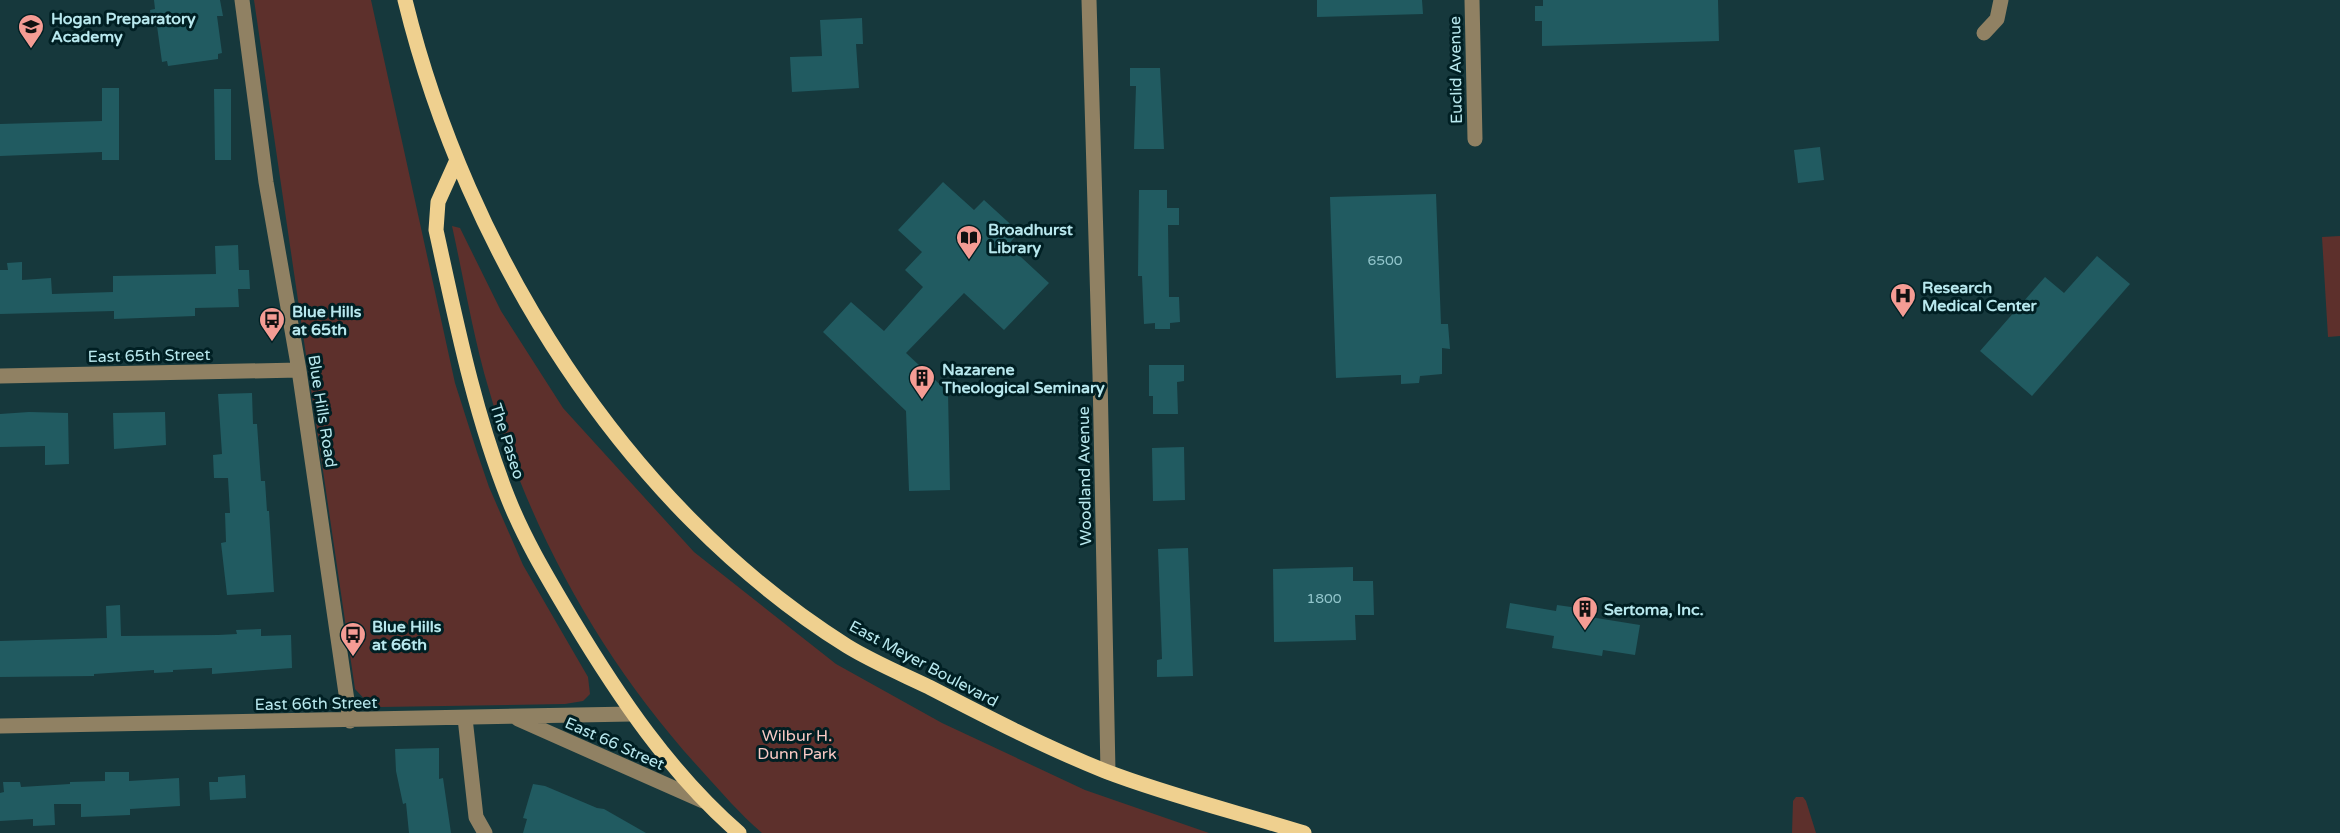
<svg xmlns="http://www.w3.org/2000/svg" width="2340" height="833" font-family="'Varela Round',sans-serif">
<rect width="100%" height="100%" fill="#16383c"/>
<!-- green -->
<path fill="#5d302c" d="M254,0H371L455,383L477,452L489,487L523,565L588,677L590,694L583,701L565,704L381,707L369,704L355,689Z
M452,226L460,228L501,311L563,408L694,552L836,664L942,723L1085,790L1209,833H762C740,814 722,793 702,771C603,663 529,531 489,390C473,336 464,280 452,226Z
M2340,236V336L2328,337L2322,237Z
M1796,797H1803L1806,801L1816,833H1792L1793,801Z"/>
<!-- building -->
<path fill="#215b61" d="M154,0H220L223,16H217L222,53L218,54V59L168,66L167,61L162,62L157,26L152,27L150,10L155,9Z
M1317,0H1422L1423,14L1317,17Z
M1543,0H1718L1719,41L1542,46V21H1535V6H1543Z
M862,18L863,44H856L859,88L792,92L790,57L822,56L820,20Z
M1130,68H1160L1164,149H1134L1136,86H1130Z
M102,88H119V160H102V152L0,156V124L102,121Z
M214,89H231V160H215Z
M1820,147L1824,180L1798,183L1794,150Z
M943,182L974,210L984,200L1019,232L1008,245L1049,283L1004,330L964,293L906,353L948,392L950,490L909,491L906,411L823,332L851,302L884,331L923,287L905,270L922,252L898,230Z
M1139,190H1167V208H1179V225H1168L1169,297H1179L1180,322L1170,323V329H1155V323L1144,324L1142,276H1138Z
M1436,194L1441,324H1448L1450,349L1442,348V374L1420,376L1419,383L1401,384V375L1336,378L1330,197Z
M238,245L239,270H249L250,289H238L239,307L195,308V316L114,319V311L0,314V270H8L7,263L22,262V280L51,278L52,294L113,292V276L216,274L215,246Z
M2097,256L2130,284L2032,396L1980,351L2045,277L2064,293Z
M1149,365H1184V381L1177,382L1178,414H1153V396H1149Z
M252,393L253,424H257L261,481H265L267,511H269L274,592L227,595L221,543L226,542L225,513H230L228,478H214L213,455L222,454L218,394Z
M29,412L68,413L69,464L45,465V446L0,447V414Z
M165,412L166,445L114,449L113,413Z
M1184,447L1185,500L1153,501L1152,448Z
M1188,548L1193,676L1157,677V660L1162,659L1158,549Z
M1353,567V581H1373L1374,615H1355L1356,640L1274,642L1273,569Z
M1510,603L1556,611L1557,605L1585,609L1584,616L1640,625L1635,655L1603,650L1602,656L1552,648L1554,636L1506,628Z
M120,605L121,636L218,635L237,634L236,630L261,629V636L291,635L292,668L212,674V668L173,670V672L154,673V670L94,674V676L0,677V641L107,638L106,606Z
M439,748V779L443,778L451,833H409L406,803L403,804L396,771L395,749Z
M105,772H129V781L179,778L180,806L130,809V815L81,817V804H54L55,825L33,826V819L0,821V793L4,792L3,782H20L21,787L70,784V782L105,781Z
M245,775L246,798L210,800L209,782H218V777Z
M533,784L545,786L597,808L604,809L646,833H523L527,819L523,818Z"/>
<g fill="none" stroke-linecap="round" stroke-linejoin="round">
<!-- minor -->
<path stroke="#908163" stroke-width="15" d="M242,0L266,182L299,370L350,721
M1089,0L1100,375L1108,772
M1472,0L1475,139
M1984,33L1997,19L2001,0
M0,376L299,370
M465,718L476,817L485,833
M518,719L703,801
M0,726L632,714"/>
<!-- major -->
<path stroke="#efd08f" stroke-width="15" d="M405,0C467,253 624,506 847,646C873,662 902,674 929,687C987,717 1045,747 1105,771C1167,795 1240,813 1304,833
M456,162L438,202L436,230C456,321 474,412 508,498C525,541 549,580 572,619C619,697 670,773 739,833"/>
</g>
<!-- icons -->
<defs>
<symbol id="school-pin" viewBox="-11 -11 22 30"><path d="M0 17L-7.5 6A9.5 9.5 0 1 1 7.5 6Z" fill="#f59c94" stroke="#001f23"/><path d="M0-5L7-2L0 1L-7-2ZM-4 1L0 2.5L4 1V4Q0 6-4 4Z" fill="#111"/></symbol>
<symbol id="library-pin" viewBox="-11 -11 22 30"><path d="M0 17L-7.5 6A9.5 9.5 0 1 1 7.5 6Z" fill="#f59c94" stroke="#001f23"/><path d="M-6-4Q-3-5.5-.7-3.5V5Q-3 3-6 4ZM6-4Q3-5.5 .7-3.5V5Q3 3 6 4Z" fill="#111"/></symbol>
<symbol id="hospital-pin" viewBox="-11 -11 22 30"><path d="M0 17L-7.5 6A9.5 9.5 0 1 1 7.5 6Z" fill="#f59c94" stroke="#001f23"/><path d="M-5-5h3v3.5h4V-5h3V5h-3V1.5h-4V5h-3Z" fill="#111"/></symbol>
<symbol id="bus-pin" viewBox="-11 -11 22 30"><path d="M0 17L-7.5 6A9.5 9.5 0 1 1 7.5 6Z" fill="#f59c94" stroke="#001f23"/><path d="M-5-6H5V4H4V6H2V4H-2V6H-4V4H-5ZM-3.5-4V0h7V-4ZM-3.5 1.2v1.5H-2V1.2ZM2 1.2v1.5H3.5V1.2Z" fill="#111"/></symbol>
<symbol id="building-pin" viewBox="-11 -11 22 30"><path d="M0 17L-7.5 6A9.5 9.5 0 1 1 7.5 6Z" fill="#f59c94" stroke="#001f23"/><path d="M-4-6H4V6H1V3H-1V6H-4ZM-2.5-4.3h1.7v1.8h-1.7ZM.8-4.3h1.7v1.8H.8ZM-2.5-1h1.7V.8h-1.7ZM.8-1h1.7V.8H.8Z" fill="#111"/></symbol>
</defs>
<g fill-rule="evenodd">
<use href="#school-pin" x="16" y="12" width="30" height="40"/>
<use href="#library-pin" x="954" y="223" width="30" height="40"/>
<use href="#hospital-pin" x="1888" y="281" width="30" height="40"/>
<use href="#bus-pin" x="257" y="305" width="30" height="40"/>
<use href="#building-pin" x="907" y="363" width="30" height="40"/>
<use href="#building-pin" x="1570" y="594" width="30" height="40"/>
<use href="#bus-pin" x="338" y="620" width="30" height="40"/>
</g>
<g text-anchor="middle" stroke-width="6" stroke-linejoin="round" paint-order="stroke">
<!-- number labels -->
<g font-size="14" fill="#92c5cb">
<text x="1385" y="265">6500</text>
<text x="1324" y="603">1800</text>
</g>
<!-- poi labels -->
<g font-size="16" font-weight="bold" fill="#b8e8ee" stroke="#001f23" text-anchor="start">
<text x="51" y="24">Hogan Preparatory<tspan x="51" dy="18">Academy</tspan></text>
<text x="988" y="235">Broadhurst<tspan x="988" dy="18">Library</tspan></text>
<text x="1922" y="293">Research<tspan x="1922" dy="18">Medical Center</tspan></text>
<text x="292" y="317">Blue Hills<tspan x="292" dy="18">at 65th</tspan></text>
<text x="942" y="375">Nazarene<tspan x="942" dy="18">Theological Seminary</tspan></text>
<text x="1604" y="615">Sertoma, Inc.</text>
<text x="372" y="632">Blue Hills<tspan x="372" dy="18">at 66th</tspan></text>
</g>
<!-- street labels -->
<g font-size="16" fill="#b8e8ee" stroke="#001f23">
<text transform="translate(1455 70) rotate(-91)" y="6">Euclid Avenue</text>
<text transform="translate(149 355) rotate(-1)" y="6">East 65th Street</text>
<text transform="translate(323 411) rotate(81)" y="6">Blue Hills Road</text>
<text transform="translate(508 441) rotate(72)" y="6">The Paseo</text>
<text transform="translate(1084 476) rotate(-91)" y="6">Woodland Avenue</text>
<text transform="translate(924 663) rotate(28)" y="6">East Meyer Boulevard</text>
<text transform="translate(316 703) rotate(-1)" y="6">East 66th Street</text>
<text transform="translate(615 743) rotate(24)" y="6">East 66 Street</text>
</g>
<!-- park labels -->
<g font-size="16" fill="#f9cac5" stroke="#001f23">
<text x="797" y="741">Wilbur H.<tspan x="797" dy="18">Dunn Park</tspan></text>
</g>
</g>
</svg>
